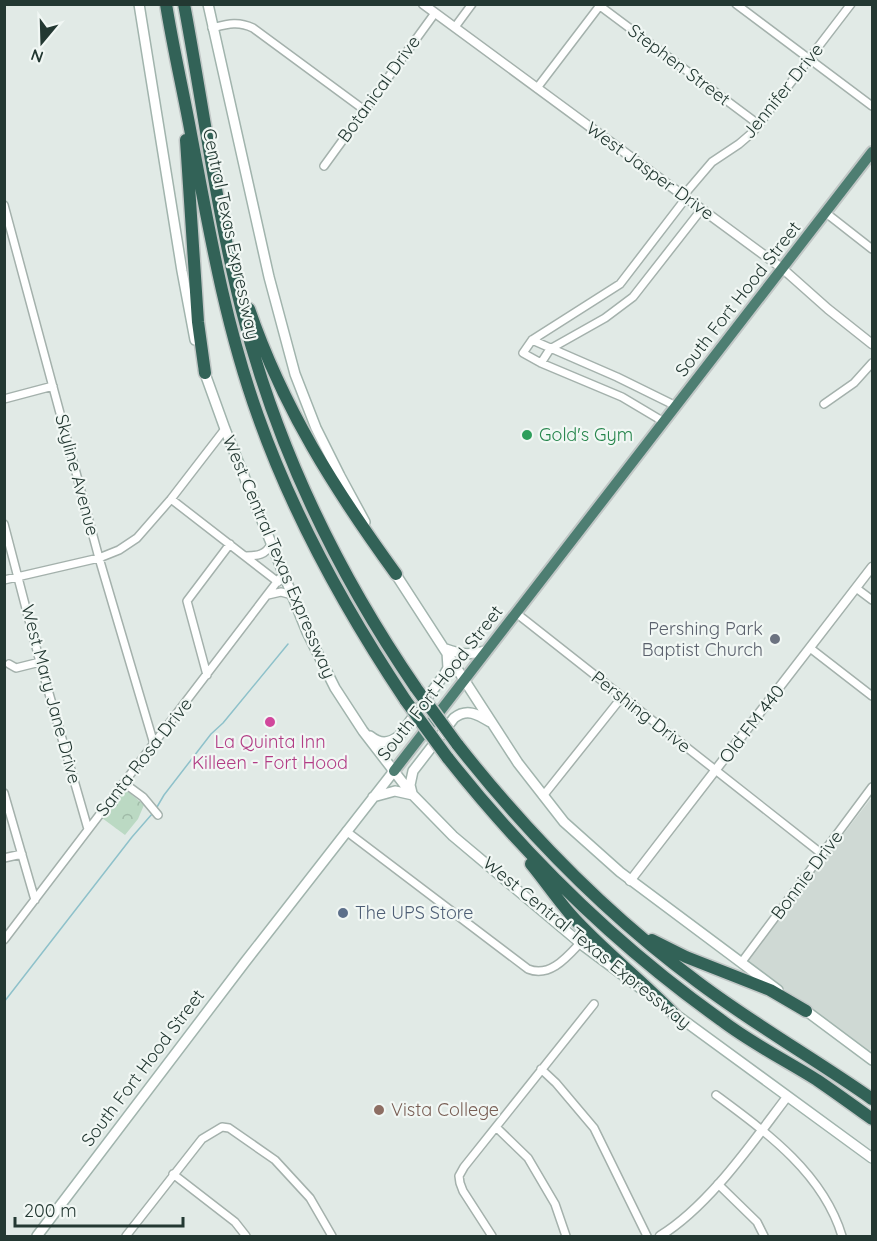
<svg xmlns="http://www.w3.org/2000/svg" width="877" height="1241" font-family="Quicksand,sans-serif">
<defs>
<pattern id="park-crowns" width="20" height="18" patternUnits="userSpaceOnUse" patternTransform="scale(1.5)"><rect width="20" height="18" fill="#bbd9c3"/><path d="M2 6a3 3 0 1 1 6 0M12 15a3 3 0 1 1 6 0" fill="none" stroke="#a0bba8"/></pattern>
</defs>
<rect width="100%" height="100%" fill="#e1eae6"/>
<!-- built -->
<path fill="#cfd9d4" d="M872,797V1047L869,1052L746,961Z"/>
<!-- park -->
<path fill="url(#park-crowns)" d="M122,790H126L144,805L138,819L125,835L102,818Z"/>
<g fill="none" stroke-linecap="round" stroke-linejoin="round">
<!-- stream -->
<path stroke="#8ec1ca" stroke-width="1.5" d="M157,807L164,795L211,734L223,723L288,644
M4,1002L132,837L152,814"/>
<defs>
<path id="minor" d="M736,4L872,106
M600,6L758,124
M455,27L472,4
M212,28C228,24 238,21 253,28L363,109
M537,88L601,4
M324,166L435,13
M683,196L712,162L739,144L753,132L851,4
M4,205L99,558L154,744
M826,213L872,249
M532,340L617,377L676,406
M541,363L550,349L605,318L633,297L701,210
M4,399L53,386
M824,404L854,383L872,363
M664,422L622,397L541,363L523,353L532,340L620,284L686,198
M171,499L278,582
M4,524L40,662L88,829
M246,556C257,556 266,555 271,544
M4,580L99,558L119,550L137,538L171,499L225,429
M856,588L872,600
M268,595L281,592L292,595
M516,613L822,854
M810,648L872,696
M9,664L16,668L40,662
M207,675L187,601L230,544
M124,783L143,797L158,815
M4,793L35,900
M543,796L622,697
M346,831L528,969C550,978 567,957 581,942
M4,858L22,854
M4,940L283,574
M741,963L872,787
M541,1069L556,1083L594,1128L647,1236
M716,1095C766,1132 823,1173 842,1236
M496,1127L528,1158L555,1204L566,1236
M173,1174L235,1222L246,1236
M718,1184L757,1222L764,1236
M126,1236L202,1139L222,1127L229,1128L275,1160L310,1198L332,1236
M492,1236L463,1191L460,1183L459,1176L464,1167L594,1004"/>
<path id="tertiary" d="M423,4L783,269L828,309L872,344
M630,881L872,567
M660,1236C709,1206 752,1143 787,1097"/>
<path id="secondary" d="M139,4L182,271L195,340
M208,4L269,277L295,374L316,428L340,476L365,522
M203,368L225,429L307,632L335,688L363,731L410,792L453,836L585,947L640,988
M393,570L518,763L564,822L620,872L778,990
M446,649C462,655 472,655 488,650
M370,736C380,744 388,744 399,736L444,675L448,668L447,652
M412,793L410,785L413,771L454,718C467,708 477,714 490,722
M373,797L395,791L413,795
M801,1007L872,1060
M671,1011L872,1158
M37,1236L245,962L394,771"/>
<path id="trunk" d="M394,771L872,152"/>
<path id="motorway" d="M166,4C173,48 183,90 191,134C209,229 225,324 258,416C294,518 346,611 406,701
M184,4C203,105 216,208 241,307C275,444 336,571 416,688
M186,140L198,322L205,373
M249,309C283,408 335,490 396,574
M457,744C527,833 607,915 699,983C755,1025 815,1059 872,1099
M447,757C526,857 617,946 721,1020C751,1043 785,1060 817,1080C836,1093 854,1106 872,1119
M531,864C545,881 557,899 571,915C603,951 642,980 675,1015
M652,940L686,957L770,990L806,1011"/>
</defs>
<!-- minor casing -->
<use href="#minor" stroke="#a4b1ac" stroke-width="10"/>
<!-- tertiary casing -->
<use href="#tertiary" stroke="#a4b1ac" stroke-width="11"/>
<!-- secondary casing -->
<use href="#secondary" stroke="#a1b4ad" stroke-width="12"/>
<!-- trunk casing -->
<use href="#trunk" stroke="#c1c7c6" stroke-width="14"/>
<!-- motorway casing -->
<use href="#motorway" stroke="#c1c7c6" stroke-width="15"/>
<!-- minor -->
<use href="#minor" stroke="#fff" stroke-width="7"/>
<!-- tertiary -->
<use href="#tertiary" stroke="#fff" stroke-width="8"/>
<!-- secondary -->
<use href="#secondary" stroke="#fff" stroke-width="9"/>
<!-- trunk -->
<use href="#trunk" stroke="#4e7e72" stroke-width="10"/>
<!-- motorway -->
<use href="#motorway" stroke="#326257" stroke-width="12"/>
<defs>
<path id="motorway-bridge" d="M416,688L457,744
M406,701L447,757"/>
</defs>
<!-- motorway-bridge casing -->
<use href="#motorway-bridge" stroke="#c1c7c6" stroke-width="15" stroke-linecap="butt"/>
<!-- motorway-bridge -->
<use href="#motorway-bridge" stroke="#326257" stroke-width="12"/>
</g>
<!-- markers -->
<circle fill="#2e9e5b" stroke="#f1f7f4" stroke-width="2" cx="527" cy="435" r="6"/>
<circle fill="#6b7280" stroke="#f1f7f4" stroke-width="2" cx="775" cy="639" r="6"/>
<circle fill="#d1479c" stroke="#f1f7f4" stroke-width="2" cx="270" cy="722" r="6"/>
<circle fill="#5c6f8a" stroke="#f1f7f4" stroke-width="2" cx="343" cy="913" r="6"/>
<circle fill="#8d6e63" stroke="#f1f7f4" stroke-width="2" cx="379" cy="1110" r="6"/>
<g text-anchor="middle" stroke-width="4.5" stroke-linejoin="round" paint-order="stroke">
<!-- street labels -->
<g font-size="18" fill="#233832" stroke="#f1f7f4">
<text transform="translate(679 65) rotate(37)" y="6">Stephen Street</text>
<text transform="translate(379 89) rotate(-54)" y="6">Botanical Drive</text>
<text transform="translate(783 91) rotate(-51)" y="6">Jennifer Drive</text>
<text transform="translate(650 171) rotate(36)" y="6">West Jasper Drive</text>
<text transform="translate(231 234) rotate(78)" y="6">Central Texas Expressway</text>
<text transform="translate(738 299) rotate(-52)" y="6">South Fort Hood Street</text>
<text transform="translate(77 475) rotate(75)" y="6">Skyline Avenue</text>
<text transform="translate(279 557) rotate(67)" y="6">West Central Texas Expressway</text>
<text transform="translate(440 683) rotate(-52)" y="6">South Fort Hood Street</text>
<text transform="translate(51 694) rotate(75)" y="6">West Mary Jane Drive</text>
<text transform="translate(641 712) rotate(38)" y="6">Pershing Drive</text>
<text transform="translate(752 724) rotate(-52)" y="6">Old FM 440</text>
<text transform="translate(144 757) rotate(-52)" y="6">Santa Rosa Drive</text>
<text transform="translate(807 875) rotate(-53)" y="6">Bonnie Drive</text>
<text transform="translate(587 943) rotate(39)" y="6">West Central Texas Expressway</text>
<text transform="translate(143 1068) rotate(-53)" y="6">South Fort Hood Street</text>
</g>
<!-- leisure labels -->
<g font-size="18" fill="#27864d" stroke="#f1f7f4" text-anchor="start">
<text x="539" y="441">Gold's Gym</text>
</g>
<!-- worship labels -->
<g font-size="18" fill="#5b616d" stroke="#f1f7f4" text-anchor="end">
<text x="763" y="635">Pershing Park<tspan x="763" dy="21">Baptist Church</tspan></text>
</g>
<!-- hotel labels -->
<g font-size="18" fill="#b23c85" stroke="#f1f7f4">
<text x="270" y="748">La Quinta Inn<tspan x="270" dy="21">Killeen - Fort Hood</tspan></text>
</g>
<!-- service labels -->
<g font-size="18" fill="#4e5e75" stroke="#f1f7f4" text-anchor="start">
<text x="355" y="919">The UPS Store</text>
</g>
<!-- education labels -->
<g font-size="18" fill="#785e54" stroke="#f1f7f4" text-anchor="start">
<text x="391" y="1116">Vista College</text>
</g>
</g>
<!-- border -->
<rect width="877" height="1241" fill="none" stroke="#233832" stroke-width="12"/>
<!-- north arrow -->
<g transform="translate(42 42) rotate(199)" stroke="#f1f7f4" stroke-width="4.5" paint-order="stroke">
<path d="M0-4.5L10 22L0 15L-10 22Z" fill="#233832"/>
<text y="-9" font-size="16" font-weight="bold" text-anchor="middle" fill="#233832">N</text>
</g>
<!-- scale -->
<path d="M15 1217v9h168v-9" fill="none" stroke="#233832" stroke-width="3"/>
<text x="24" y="1217" font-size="18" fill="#233832" stroke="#f1f7f4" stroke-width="4.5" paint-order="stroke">200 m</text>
</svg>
